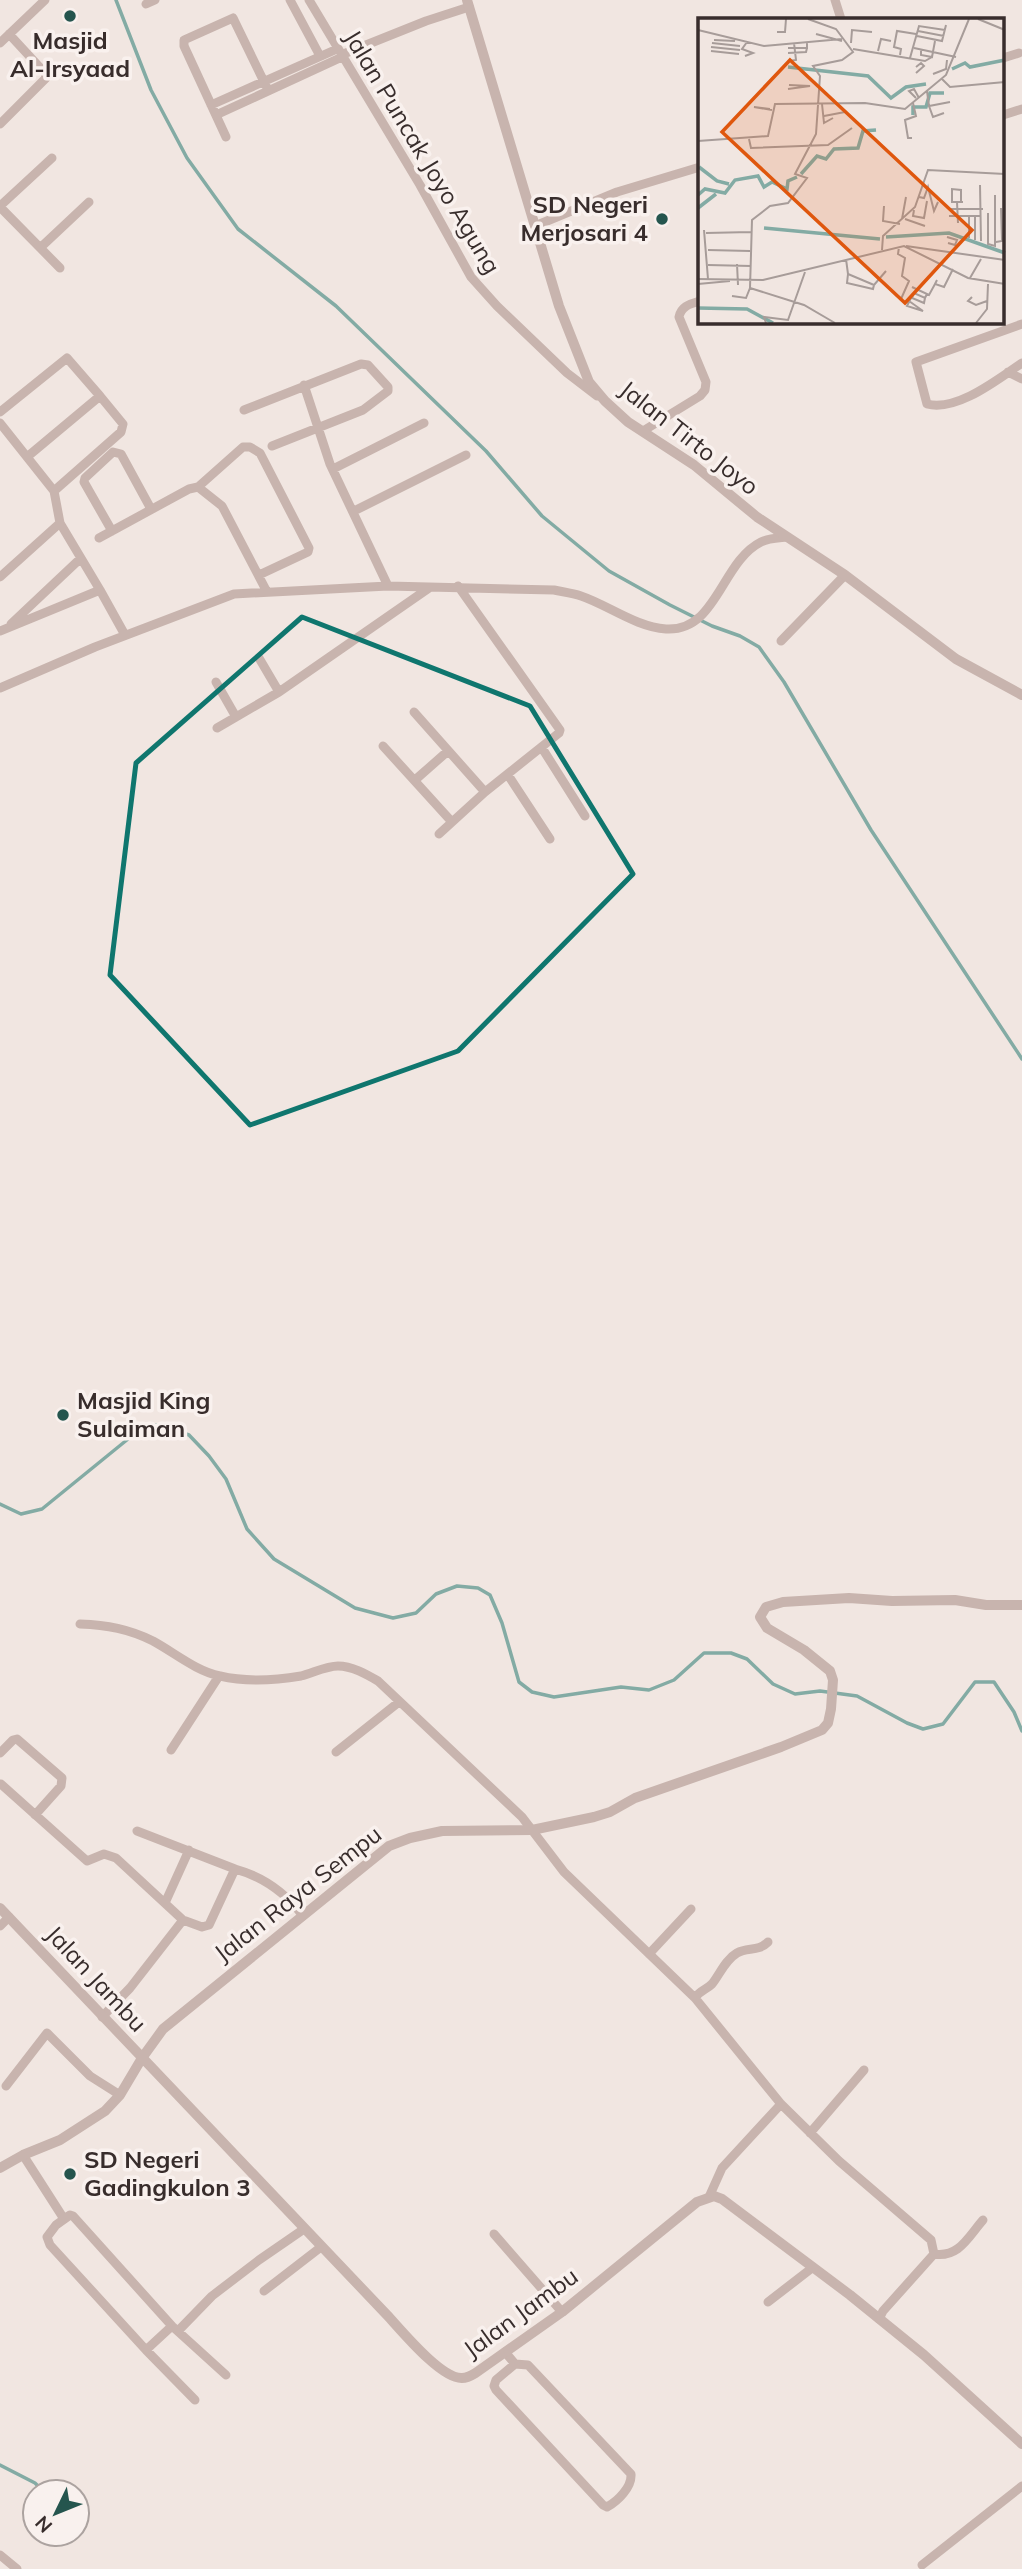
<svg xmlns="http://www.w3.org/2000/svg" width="1022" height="2569" font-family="Mulish,sans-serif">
<rect width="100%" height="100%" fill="#f1e6e1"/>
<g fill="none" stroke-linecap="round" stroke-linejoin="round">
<!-- stream -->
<path stroke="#83aba4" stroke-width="3.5" d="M116,0L151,90L187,158L238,229L336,306L486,451L542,516L609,571L670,605L712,626L740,636L759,647L784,682L871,830L1022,1059
M0,1504L21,1514L42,1509L144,1426L160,1425L189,1435L209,1456L226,1479L247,1529L274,1559L355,1608L393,1618L416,1613L436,1594L457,1586L478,1588L490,1595L502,1623L519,1682L532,1692L554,1697L621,1687L649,1690L674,1680L704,1653H731L747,1659L773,1684L795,1694L820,1691L857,1696L907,1723L923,1729L943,1724L975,1682H994L1014,1712L1022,1731
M0,2465L35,2483L44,2492"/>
<!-- minor -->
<path stroke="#c8b4ae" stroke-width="9" d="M290,0L320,56
M309,0L420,185L471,277L497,306L567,373L597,396
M835,0L841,19
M146,4L155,0
M0,43L45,0
M341,55L426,21L469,7
M1003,58L1019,53
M211,105L337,49
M216,115L342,57
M1003,115L1022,109
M0,124L46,78L45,73L9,34
M226,137L184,46V40L233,18L268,90
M0,206L52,158
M0,207L60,268
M535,226L617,192L700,167
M40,248L89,202
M1022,324L916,362L927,404C957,412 998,379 1022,363
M1008,372L1022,379
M304,385L330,464L388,586
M244,410L361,364L368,365L388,387V391L363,410L272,446
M0,412L67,358L100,396
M0,423L54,491
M643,431L700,396L705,390L706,382L679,317C681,306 690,304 700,301
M27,457L100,396L123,424L121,432L54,491L60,523L100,590
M333,469L424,423
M198,487L222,506L266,590
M354,511L466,455
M112,531L84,482L85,478L113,452L121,454L151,509
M99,538L189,489L198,487L243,447H250L260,453L309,548L308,552L259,575
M0,577L60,523
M11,624L81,558
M0,631L100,590L125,635
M781,641L845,575
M259,658L279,692
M216,682L236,717
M0,688L95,647L234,594L388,586L554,590C563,592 572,593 581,596C608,605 636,627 666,629C717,632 721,562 761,542C769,538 778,538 787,537
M414,712L485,792
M217,728L279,692L429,588
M383,746L452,822
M542,748L585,816
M508,775L550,839
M415,780L448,751
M439,834L485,792L559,733L560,730L458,586
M80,1624C107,1625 129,1629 153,1641C175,1653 196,1671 220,1676C245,1682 277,1680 301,1676C313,1673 326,1666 338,1666C352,1666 366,1674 378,1681L522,1817L564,1872L695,1998L781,2104L839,2161L931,2240L934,2254L883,2311L879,2319
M171,1750L219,1676
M336,1752L399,1702
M0,1753L13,1740L17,1739L62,1778L61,1786L35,1815
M1,1784L87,1861L104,1854L116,1858L183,1920L202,1927L209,1925L235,1869L137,1831
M235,1869C264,1877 285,1892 303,1916
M165,1903L189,1850
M0,1926L9,1917
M649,1954L691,1909
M695,1998C700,1990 706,1990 712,1984C720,1974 725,1960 737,1953C748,1947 758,1952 768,1942
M102,2017L130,1988L183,1920
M6,2086L47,2033L90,2076L120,2095
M810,2133L864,2070
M23,2155L64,2219
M709,2197L722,2168L781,2104
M494,2234L562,2312
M934,2254C959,2258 968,2237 983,2220
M264,2291L321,2247
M768,2302L812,2268
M178,2331L212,2296L259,2260L304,2229
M146,2350L172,2326
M505,2352L515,2364L528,2365L631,2474C632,2487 618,2501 607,2507L603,2505L496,2390L494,2386L496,2380L515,2364
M195,2400L146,2350L50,2245L47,2237L56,2225L70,2215L73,2216L172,2326L226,2375
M0,2555L17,2569
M922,2565L1022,2486"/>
<!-- tertiary -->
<path stroke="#c8b4ae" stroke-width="10" d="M467,0L559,306L589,382L605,401L628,422L694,465L757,517L845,575L956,659L1022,695
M0,1908L387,2315C401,2330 441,2379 462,2378C468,2378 472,2375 477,2372L562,2312L697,2202L714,2196L722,2199L850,2295L924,2355L1022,2444
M0,2168L23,2155L60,2140L105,2111L120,2095L142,2058L163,2029L389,1846L410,1838L442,1831L532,1830L594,1817L610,1812L635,1798L781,1747L822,1730L828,1723L831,1709L833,1680L830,1671L804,1650L767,1628L760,1617L766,1607L783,1602L849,1598L892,1601L955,1600L986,1605H1022"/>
</g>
<!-- marked area -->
<path fill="none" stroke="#0f766e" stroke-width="5" stroke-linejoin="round" d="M302,617L530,706L633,874L458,1051L250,1125L110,975L136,763Z"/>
<!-- markers -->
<g fill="#25554e" stroke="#f9f1ee" stroke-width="2.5">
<circle cx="70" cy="16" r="7"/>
<circle cx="662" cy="219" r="7"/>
<circle cx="63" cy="1415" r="7"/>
<circle cx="70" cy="2174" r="7"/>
</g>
<g text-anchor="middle" stroke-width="7" stroke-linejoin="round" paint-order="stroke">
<!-- poi labels -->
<g font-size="24" font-weight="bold" fill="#382d2c" stroke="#f9f1ee" text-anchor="start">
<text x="70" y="49" text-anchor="middle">Masjid<tspan x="70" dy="28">Al-Irsyaad</tspan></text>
<text x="648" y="213" text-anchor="end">SD Negeri<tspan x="648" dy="28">Merjosari 4</tspan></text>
<text x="77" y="1409">Masjid King<tspan x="77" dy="28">Sulaiman</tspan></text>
<text x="84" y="2168">SD Negeri<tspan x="84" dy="28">Gadingkulon 3</tspan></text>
</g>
<!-- street labels -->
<g font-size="24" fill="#382d2c" stroke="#f9f1ee">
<text transform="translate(422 152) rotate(59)" y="8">Jalan Puncak Joyo Agung</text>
<text transform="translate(689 438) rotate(38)" y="8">Jalan Tirto Joyo</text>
<text transform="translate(298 1894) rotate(-38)" y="8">Jalan Raya Sempu</text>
<text transform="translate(96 1979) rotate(47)" y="8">Jalan Jambu</text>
<text transform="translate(521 2313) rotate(-36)" y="8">Jalan Jambu</text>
</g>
</g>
<!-- overview -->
<g transform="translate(698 18)">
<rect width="306" height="306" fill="#f1e6e1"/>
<path fill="none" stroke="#83aba4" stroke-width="3.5" d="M90,49L170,58L193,80L208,69L228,66M254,51L267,45L272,49L307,42M215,97V89H228L232,75H246M1,149L19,163L31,166M103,156L119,138L128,141L136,131L160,130L165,113L178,112M0,177L7,171L27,175L37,162L60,158L66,169L74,164L89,171L90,163L99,159M0,190L18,176M66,210L182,221M188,219L251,215L307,235M0,290L49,291L75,305"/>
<path fill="none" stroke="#a79c99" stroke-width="2" d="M110,1L138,11L155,34L144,42L115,48L122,58L118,116L97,156L109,160L90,185L72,188L54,202L52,270L106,287L137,305M280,1L307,12M0,12L66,28L144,21M220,13L246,18M79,14H87L88,1M118,16L144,23M219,18L244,23L248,7M16,22L37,23M14,25L42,28M153,25L154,12L174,14M13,29L42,32M90,30H109V25M216,30L258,39M155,31L227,43L234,39M223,31V37L234,39L237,23M13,33L41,36M180,33L183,21L193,23M90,35L108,34L109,30M202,37L203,31L196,29L199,13L218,16M47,38L55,35L44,31L49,24M212,40L221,8L247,12M90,43L98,42L96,25M218,49L223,45L226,48L218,55M235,56L248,51L249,42M244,61L252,69L307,64M90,71L112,68L91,67M229,73L231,88L252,84M218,80L211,73L216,71L221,80M124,86L126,105L135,100M231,88L235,99L246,95M72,91L56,89L74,92M126,98L147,94M214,120H210L207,102L218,98L215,85M51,121L53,130L130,127L154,110M0,123L70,118L77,86L167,85L207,91L248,57L271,1M282,167L283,223M221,179L226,180L230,169L236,193L240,184M259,184L260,205M263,184V172L254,171V184H265M186,188L185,203L202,206M252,191H285M216,192L215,198L226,200L229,183M290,195V226L297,228V177M251,198H283M271,198V220M277,198V222M204,201L208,179M207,201L227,208M6,212L10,261M8,215L53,214M249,219L259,222L257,227L250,225M298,224L304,223L303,190M208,228L307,242M201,229L200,236L207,240L204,258L211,263L203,281M10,232L52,233M184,232L185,218L217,189L230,152L307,156M148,241L150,256L176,267L188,253M39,246L40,267M10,247L53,248M150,256L149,265L175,271L176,267M272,260L283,241M0,261L65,262L206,228L270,260L307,266M239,262L237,266L246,269L255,251M0,266L32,263M214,269L231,277L237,266M34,278L48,280L52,270M274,279L270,283L278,287L289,283M227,280L226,285L214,280L216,275L227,280L229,276M211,283L225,293L209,288L213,280L214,279M68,305L66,299L90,302L107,254M278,305L289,291L290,266"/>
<path fill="#df570e" fill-opacity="0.15" stroke="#df570e" stroke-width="3.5" d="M92,42L274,212L207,285L24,114Z"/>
<rect width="306" height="306" fill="none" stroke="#382d2c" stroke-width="3.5"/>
</g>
<!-- north arrow -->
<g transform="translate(56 2513) rotate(227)"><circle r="33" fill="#f9f1ee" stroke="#aca3a0" stroke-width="2"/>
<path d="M0-5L12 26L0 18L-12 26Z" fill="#25554e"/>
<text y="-10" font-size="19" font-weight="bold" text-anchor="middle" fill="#382d2c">N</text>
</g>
</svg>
